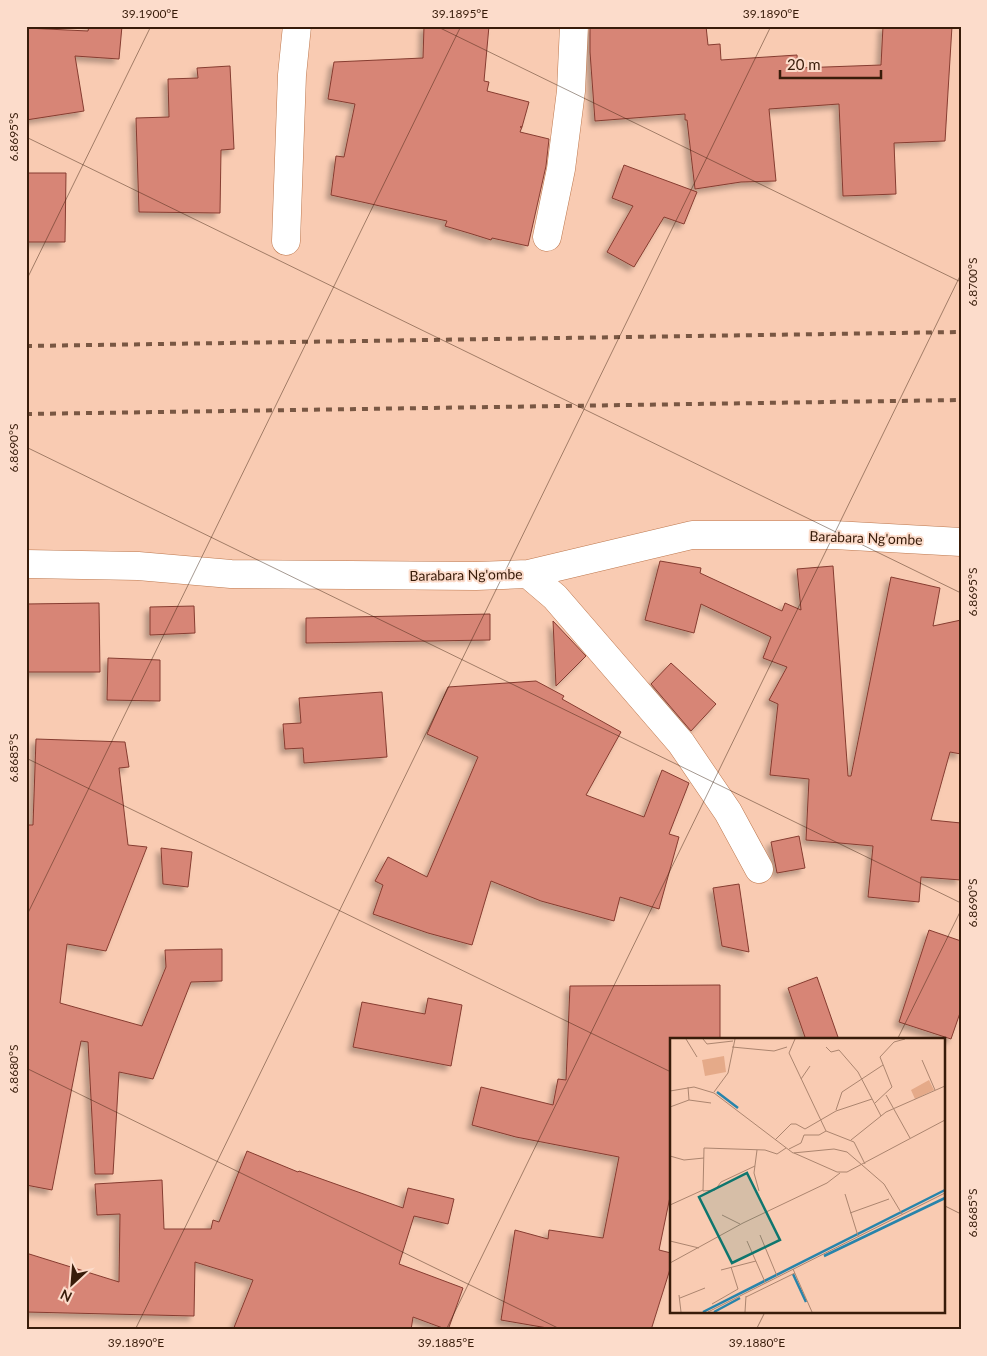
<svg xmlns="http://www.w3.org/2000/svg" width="987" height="1356" font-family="Lato,sans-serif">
<defs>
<filter id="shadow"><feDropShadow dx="-4.5" dy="4.5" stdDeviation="2.5" flood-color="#0004"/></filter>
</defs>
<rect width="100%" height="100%" fill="#f9cbb2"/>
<!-- building -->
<path fill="#d78576" stroke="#863c30" filter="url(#shadow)" d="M89,26H122L119,59L75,56L84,111L26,120V28L88,31Z
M424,26H489L484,81L489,82L487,91L529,102L522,127H520H522L520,132L549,139L546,166L528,246L492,238L491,240L472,234L445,226L447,221L331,195L336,156L344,157L355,104L328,99L334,62L423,58Z
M590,26H706L708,45L720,44L721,60L797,55L798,68L881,65L883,26H952L945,141L894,143L896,194L843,196L839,104L769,109L776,181L741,182L695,189L687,120H685V114L595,121L590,52Z
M230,66L234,149L221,150L220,213L139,212L136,118L169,117L168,79L198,78L197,68Z
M624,165L697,192L684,224L664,217L634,267L607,252L633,206L612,198Z
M26,173H66L65,242H26Z
M660,561L701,568L700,573L782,611L785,603L801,610L797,569L833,566L848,776H851L891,577L940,588L933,626L961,620V754L950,752L931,820L961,823V880L921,877L919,902L868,897L873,846L806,840L809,779L770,775L778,704L769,700L787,667L763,658L771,637L701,604L694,633L645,620Z
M99,603L100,672H26V604Z
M194,606L195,633L150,635V607Z
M490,614V640L306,643V618Z
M553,621L586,656L556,686Z
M108,658L160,660V701L107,700Z
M671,663L716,704L691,731L651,684Z
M536,681L564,696L562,699L621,732L586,795L644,817L662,770L689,783L669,834L679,837L659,909L620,897L614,921L541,901L491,881L472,945L428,933L373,914L383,885L375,881L388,857L427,877L478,757L427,734L448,687Z
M382,692L387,757L304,763L303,748L285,749L283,724L301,723L299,698Z
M36,739L125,742L129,767L119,768L128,845L147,847L106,951L67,944L60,1003L142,1026L166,967L165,950L222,949V981L191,982L153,1079L119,1072L113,1174H95L88,1042L81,1041L52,1190L26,1185V825H33Z
M799,836L805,868L777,873L771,842Z
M161,848L192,852L188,887L163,884Z
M739,884L749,952L722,946L713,888Z
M929,930L961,941V1010L951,1039L899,1022Z
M817,977L839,1040H806L788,988Z
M720,985V1040H671V1192L659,1250L671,1253V1266L651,1330H559L501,1320L515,1230L548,1239L549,1230L603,1238L619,1157L516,1137L472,1125L481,1087L553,1105L558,1079L566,1080L570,986Z
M428,998L462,1005L451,1066L353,1047L362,1002L425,1014Z
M247,1151L298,1172L299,1171L403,1208L408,1188L454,1199L448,1224L414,1216L399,1264L463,1288L448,1330L413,1317L411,1330H233L253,1280L195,1262L194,1316L26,1312V1253L119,1282L120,1214L97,1215L95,1184L162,1180L164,1229H211L213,1220L219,1222Z"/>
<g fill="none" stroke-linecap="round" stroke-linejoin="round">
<defs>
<path id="street" d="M547,237L561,169L571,91L574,26
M286,241L292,75L297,26
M26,564L138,566L231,574L476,576L528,574L692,535H834L961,542
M528,574L555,597L681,743L728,812L759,869"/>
</defs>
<!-- street casing -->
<use href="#street" stroke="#bd774d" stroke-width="29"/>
<!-- street -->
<use href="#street" stroke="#fff" stroke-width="28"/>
<!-- rail -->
<path stroke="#795743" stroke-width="4" stroke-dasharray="6 6" stroke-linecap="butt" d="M26,346L961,332
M26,414L961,400"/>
</g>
<!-- ticks -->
<path fill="none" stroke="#381c0a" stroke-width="1" stroke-opacity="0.45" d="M436,26L961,282M26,137L961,593M26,281L151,26M26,447L961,903M26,758L671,1072M26,917L461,26M897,1040L961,910M26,1068L562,1330M943,1205L961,1214M135,1330L771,26M446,1330L961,274M756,1330L765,1312"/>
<g text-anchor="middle" stroke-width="4" stroke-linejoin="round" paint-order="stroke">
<!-- street labels -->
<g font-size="14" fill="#381c0a" stroke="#fcdccb">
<text transform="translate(866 538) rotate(2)" y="5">Barabara Ng'ombe</text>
<text transform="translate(466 575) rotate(-1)" y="5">Barabara Ng'ombe</text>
</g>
</g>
<!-- overview -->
<g transform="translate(670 1038)">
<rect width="275" height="275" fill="#f9cbb2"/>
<path d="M54,18L56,34L35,38L32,22ZM259,42L264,52L245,61L241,52Z" fill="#e5aa89"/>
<path fill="none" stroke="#2884ab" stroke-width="2.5" d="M47,54L68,70M154,218L275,160M123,236L136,264M33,274L275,152M44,274L70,260"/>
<path fill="none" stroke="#ac856f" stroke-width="1" d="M16,1L27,19M33,1L37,6L63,3M125,1L119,15L156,93L184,104L195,126M62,9L104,13L117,9M156,9L161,14L169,12L188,34L211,78M252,22L265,52M131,41L140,28M0,53L24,49L44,55L123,115L164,111L177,114L214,146L232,176M44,54L58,35L65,1M216,57L240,100M19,62L41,65M205,65L222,49L210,19L224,4L235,1M0,69L19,62L18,49M166,72L172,54L213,27M105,102L121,86H126L135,91L166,73L202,61M181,102L216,74L275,48M119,111L131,105L134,97H149L156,93M87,112L84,135L89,153M124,115L167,134H177L275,82M0,118L14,122L34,120M85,128L51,144L45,152L33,153L34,110L95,112L107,116L116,110M175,156L188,198M0,167L33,152M180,175L219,161M52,177L70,186M90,197L107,238M0,203L29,210M77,203L95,244M0,225L73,185L157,145L170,135M123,231L142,274M51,232L86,223M9,257L11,274M76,259L125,235M10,260L35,250M42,266L68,251L61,229M38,274L275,155M75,274L76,258"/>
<path fill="#0f766e" fill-opacity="0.15" stroke="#0f766e" stroke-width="2.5" d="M77,135L110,202L62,225L29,159Z"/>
<rect width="275" height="275" fill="none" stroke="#381c0a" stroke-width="2.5"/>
</g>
<!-- border -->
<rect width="987" height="1356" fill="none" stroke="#fcdccb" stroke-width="55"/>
<!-- north arrow -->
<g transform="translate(72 1284) rotate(206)" stroke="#fcdccb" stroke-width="4" paint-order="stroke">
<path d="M0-4L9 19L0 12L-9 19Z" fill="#381c0a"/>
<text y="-8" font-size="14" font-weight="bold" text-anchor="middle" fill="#381c0a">N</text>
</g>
<!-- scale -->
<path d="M780 70v8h101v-8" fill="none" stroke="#381c0a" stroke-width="2.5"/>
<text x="787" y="70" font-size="15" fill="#381c0a" stroke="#fcdccb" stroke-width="4" paint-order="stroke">20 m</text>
<rect x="28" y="28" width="932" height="1300" fill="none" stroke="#381c0a" stroke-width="2"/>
<g font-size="12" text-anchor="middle" fill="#381c0a">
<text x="150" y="18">39.1900°E</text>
<text x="460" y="18">39.1895°E</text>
<text x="771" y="18">39.1890°E</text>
<text transform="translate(14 137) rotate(-90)" y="4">6.8695°S</text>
<text transform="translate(973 282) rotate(-90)" y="4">6.8700°S</text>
<text transform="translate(14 448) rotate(-90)" y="4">6.8690°S</text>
<text transform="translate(973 592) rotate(-90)" y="4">6.8695°S</text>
<text transform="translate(14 758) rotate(-90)" y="4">6.8685°S</text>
<text transform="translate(973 903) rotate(-90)" y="4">6.8690°S</text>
<text transform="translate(14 1069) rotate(-90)" y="4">6.8680°S</text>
<text transform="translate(973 1213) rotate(-90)" y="4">6.8685°S</text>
<text x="136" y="1347">39.1890°E</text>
<text x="446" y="1347">39.1885°E</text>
<text x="757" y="1347">39.1880°E</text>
</g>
</svg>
